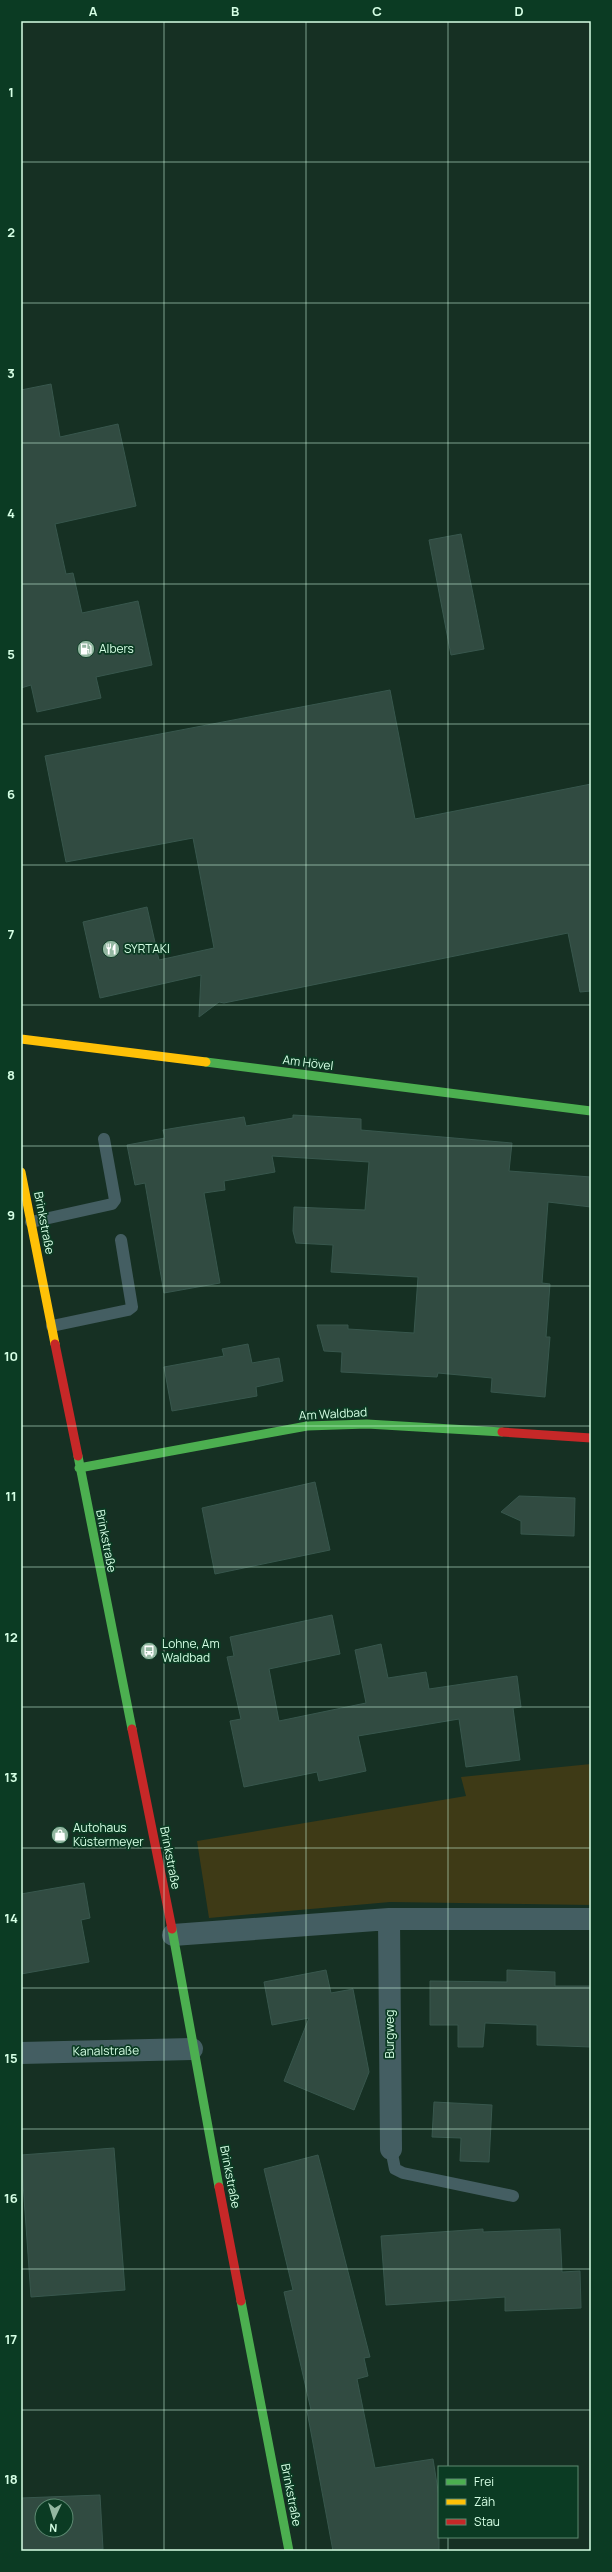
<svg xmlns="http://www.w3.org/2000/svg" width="612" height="2572" font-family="Manrope,sans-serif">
<rect width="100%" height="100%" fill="#163023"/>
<!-- green -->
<path fill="#3e3a16" d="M591,1764V1905L390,1902L209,1918L197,1841L466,1796L461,1777Z"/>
<!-- building -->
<path fill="#314b41" stroke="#38574d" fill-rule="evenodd" d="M51,384L60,437L118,424L136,506L55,524L66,574L73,573L82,613L138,601L152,665L96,677L101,698L37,712L31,685L21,688V390Z
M461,534L484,649L451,655L429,540Z
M390,690L415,819L591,784V991L580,992L568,933L224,1003L219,1002L199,1017L201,975L100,998L83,922L147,907L159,960L214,948L193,838L66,862L45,756Z
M293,1115L361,1119V1130L512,1143L509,1171L591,1177V1207L548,1202L542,1283L550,1284L546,1337H550L545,1397L491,1392L492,1378L438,1373L437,1377L341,1372L342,1352L324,1351L317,1325H348V1329L414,1333L418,1277L331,1272L333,1245L296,1243L293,1231L294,1207L365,1210L369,1162L272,1156L275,1172L224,1181L225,1190L204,1193L220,1283L164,1293L145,1183L135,1185L127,1145L165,1138L163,1130L181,1127L244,1117L246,1126L293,1118Z
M248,1344L252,1363L279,1358L283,1381L256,1387L257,1396L172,1411L164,1367L224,1356L222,1349Z
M315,1482L330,1550L215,1574L202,1508Z
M519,1496L575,1498L574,1536L521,1534V1521L501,1512Z
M332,1615L340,1654L269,1669L279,1721L366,1703L355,1650L381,1644L388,1678L426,1672L429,1689L517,1676L521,1707L513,1708L520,1760L466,1767L459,1719L358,1736L366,1771L319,1781L317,1772L244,1787L230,1721L241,1719L227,1657L234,1656L230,1637Z
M84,1883L90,1918L81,1920L89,1962L21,1974V1894Z
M326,1970L331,1993L353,1989L369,2072L354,2110L284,2081L309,2018L272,2025L264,1982Z
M507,1970L555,1972V1986H591V2047L537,2045V2025L485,2023L483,2047H458V2025H430V1981L507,1982Z
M434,2102L492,2105L489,2162L460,2161L461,2138L432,2137Z
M114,2148L125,2290L31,2297L21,2155Z
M318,2155L370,2357L364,2358L368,2376L357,2379L375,2468L433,2459L439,2497V2551H333L307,2411L311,2410L284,2292L293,2290L264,2169Z
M483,2229V2232L560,2229L562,2272L580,2271L581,2308L505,2311V2297L386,2305L381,2236Z
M100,2495L103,2549L21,2551V2498ZM42,2506H66V2530H42Z"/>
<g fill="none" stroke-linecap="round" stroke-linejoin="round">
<!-- lane -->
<path stroke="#445e62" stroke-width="12" d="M31,1222L112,1204L115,1200L104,1139
M52,1326L128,1310L132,1307L121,1240
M391,2149L395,2169L403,2173L513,2196"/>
<!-- street -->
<path stroke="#445e62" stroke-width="22" d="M389,1919L391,2149
M173,1935L389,1919H591
M21,2053L192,2049"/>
<!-- fast -->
<path stroke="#4caf50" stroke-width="9" d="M206,1062L591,1111
M78,1456L132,1729
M79,1468L307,1426L367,1424L502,1432
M172,1929L219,2187
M241,2301L289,2551"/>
<!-- slow -->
<path stroke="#ffc107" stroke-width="9" d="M21,1039L206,1062
M21,1172L55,1344"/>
<!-- jam -->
<path stroke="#c62828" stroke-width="9" d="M55,1344L78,1456
M502,1432L591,1438
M132,1729L172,1929
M219,2187L241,2301"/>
</g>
<!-- grid -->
<path fill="none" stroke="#d6ffe5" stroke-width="1" stroke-opacity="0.55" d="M164,21V2551M306,21V2551M448,21V2467M21,162H591M21,303H591M21,443H591M21,584H591M21,724H591M21,865H591M21,1005H591M21,1146H591M21,1286H591M21,1426H591M21,1567H591M21,1707H591M21,1848H591M21,1988H591M21,2129H591M21,2269H591M21,2410H591M448,2537V2551"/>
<!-- icons -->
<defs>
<symbol id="fuel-disc" viewBox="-11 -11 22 22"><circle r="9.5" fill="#93b7a1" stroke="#0b3b23"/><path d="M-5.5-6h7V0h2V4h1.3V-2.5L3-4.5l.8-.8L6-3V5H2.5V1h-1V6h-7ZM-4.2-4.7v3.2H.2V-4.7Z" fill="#fff"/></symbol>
<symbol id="restaurant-disc" viewBox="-11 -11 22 22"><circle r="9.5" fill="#93b7a1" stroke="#0b3b23"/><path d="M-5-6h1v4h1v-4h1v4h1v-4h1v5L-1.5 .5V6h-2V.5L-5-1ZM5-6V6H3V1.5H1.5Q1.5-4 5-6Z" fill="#fff"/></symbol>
<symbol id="bus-disc" viewBox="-11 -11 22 22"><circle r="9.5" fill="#93b7a1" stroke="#0b3b23"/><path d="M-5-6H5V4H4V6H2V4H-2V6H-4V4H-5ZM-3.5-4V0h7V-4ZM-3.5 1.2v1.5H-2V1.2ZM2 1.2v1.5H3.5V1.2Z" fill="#fff"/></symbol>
<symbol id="shop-disc" viewBox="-11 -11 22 22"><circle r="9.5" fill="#93b7a1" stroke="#0b3b23"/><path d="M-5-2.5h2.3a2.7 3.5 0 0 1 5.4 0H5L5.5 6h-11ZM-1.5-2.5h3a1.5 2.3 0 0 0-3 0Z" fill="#fff"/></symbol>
</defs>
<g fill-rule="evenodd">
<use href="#fuel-disc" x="76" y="639" width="20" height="20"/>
<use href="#restaurant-disc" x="101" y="939" width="20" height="20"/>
<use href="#bus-disc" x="139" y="1641" width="20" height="20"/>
<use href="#shop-disc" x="50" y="1825" width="20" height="20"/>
</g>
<g text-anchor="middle" stroke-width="3.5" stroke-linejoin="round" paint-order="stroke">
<!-- poi labels -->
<g font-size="12" fill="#d6ffe5" stroke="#0b3b23" text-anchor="start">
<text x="99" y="653">Albers</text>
<text x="124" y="953">SYRTAKI</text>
<text x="162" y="1648">Lohne, Am<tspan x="162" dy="14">Waldbad</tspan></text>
<text x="73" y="1832">Autohaus<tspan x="73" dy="14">Küstermeyer</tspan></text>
</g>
<!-- street labels -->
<g font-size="12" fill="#d6ffe5" stroke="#0b3b23">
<text transform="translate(308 1063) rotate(7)" y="4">Am Hövel</text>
<text transform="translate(44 1223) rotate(79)" y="4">Brinkstraße</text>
<text transform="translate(333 1414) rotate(-3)" y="4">Am Waldbad</text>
<text transform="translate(106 1541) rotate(79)" y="4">Brinkstraße</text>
<text transform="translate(170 1858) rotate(79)" y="4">Brinkstraße</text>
<text transform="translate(390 2034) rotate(-90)" y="4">Burgweg</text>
<text transform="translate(106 2051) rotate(-1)" y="4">Kanalstraße</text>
<text transform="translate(230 2177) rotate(79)" y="4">Brinkstraße</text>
<text transform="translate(291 2495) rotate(79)" y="4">Brinkstraße</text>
</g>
</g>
<!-- border -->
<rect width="612" height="2572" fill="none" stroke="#0b3b23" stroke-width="44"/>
<!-- legend -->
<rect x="438" y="2466" width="140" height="72" fill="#0b3b23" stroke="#5c8971"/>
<rect x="446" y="2479" width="20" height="6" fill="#4caf50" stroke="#5c8971"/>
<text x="474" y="2486" font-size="12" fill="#d6ffe5">Frei</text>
<rect x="446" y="2499" width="20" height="6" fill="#ffc107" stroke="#5c8971"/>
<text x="474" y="2506" font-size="12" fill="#d6ffe5">Zäh</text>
<rect x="446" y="2519" width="20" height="6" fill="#c62828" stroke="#5c8971"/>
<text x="474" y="2526" font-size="12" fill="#d6ffe5">Stau</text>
<!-- north arrow -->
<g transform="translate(54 2518) rotate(184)"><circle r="19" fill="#0b3b23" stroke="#5c8971"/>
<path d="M0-3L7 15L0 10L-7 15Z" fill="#93b7a1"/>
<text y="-6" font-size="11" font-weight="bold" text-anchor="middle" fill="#d6ffe5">N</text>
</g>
<rect x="22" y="22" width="568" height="2528" fill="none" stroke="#d6ffe5" stroke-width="1.5"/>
<g font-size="13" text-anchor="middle" font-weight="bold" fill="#d6ffe5">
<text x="93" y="16">A</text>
<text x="235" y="16">B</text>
<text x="377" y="16">C</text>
<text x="519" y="16">D</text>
<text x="11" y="97">1</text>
<text x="11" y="237">2</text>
<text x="11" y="378">3</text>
<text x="11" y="518">4</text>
<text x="11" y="659">5</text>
<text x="11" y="799">6</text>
<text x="11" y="939">7</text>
<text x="11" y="1080">8</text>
<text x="11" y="1220">9</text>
<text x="11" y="1361">10</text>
<text x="11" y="1501">11</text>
<text x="11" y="1642">12</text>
<text x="11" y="1782">13</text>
<text x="11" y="1923">14</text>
<text x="11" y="2063">15</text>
<text x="11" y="2203">16</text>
<text x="11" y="2344">17</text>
<text x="11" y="2484">18</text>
</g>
</svg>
